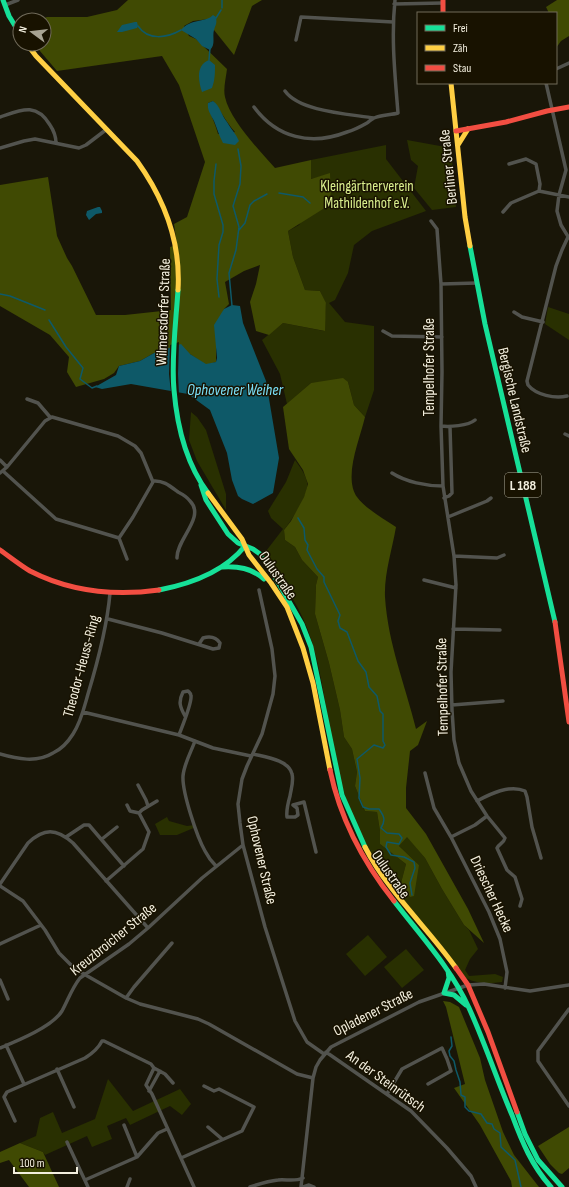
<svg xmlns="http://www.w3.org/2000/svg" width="569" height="1187" font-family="'Sofia Sans Condensed',sans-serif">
<rect width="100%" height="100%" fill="#191608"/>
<!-- green -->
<path fill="#293001" d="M407,140L451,148L456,207L432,210L414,188L418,166L411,160Z
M386,145V159L426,211L372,231L354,245L348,273L335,300L329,303L345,322L374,326V390L365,417L354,405L348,382L311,383L287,404L280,374L262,340L283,323L324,331L326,304L320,291L305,290L293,257L288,231L299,225L330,174L311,179V160Z
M548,307L569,314V340L545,324Z
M191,412L197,417L206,430L226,494V510L197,461L189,440Z
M295,460C300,467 305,473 307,482C310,493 291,521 284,530L285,540L295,547L302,560L318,577L316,585L315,614L329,663L340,710L344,737L352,749L357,772L355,786L365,811L377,812L380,831V844L406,864L401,883L419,865L399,846L407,836L425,858L442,889L464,925L469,930L478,949L470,959L465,970L469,976L495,974L503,977L502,982C490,984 477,984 466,978C437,939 402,904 377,863C365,844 356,824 348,804C329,752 328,695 312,642C302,609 283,582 263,555L283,529L271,518L268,511L286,482Z
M167,817L169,821L187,826L195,825L196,827L177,835H160L155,824Z
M368,935L387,957L365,976L346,954Z
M406,949L424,970L402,988L384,967Z
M108,1079L133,1111L180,1089L191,1104L182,1115L170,1106L130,1125L126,1118L107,1126L112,1139L92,1147L87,1136L45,1155L43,1152L20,1143L36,1136L40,1118L53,1112L62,1133L95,1119Z"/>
<!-- forest -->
<path fill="#404a03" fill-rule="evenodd" d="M128,0H262L252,6L234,55L214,30L209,19L193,21L184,26L189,36L196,39L227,69C226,78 223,89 225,97C230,120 259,150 275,168L311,160V179L330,173L331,204L288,231L293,257L305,290L320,291L326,303V300L325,331L283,323L269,335L256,331L250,302L256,284L260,265L244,271L225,282L229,304L224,309L216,344V362L206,365L190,354L154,353L140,361L119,366L114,373L104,379L76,387L67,372L69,357L50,335L0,306V185L48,177L57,236L67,258L72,266L96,315H125L171,310L170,247L177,245L174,224L187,217L205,162L179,85L162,56L57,71L34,44H44V20H39L47,17H87L117,10ZM213,101C221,111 226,122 235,132L218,134C215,122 210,115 208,103Z
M557,0H569V36L561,41L556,48V35H557L556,13H549L546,7Z
M343,378L348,382L354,405L365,417C360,439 343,477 357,497C366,509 384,519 396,527C392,550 384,574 385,597C388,644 405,684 416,729L427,721L418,745L410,751L406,788V808L426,834L468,909L484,943L464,925L442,889L425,858L407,837L399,846L419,865L414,896L410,897L401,883L406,864L380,844V831L377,812L365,811L355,786L357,772L352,749L344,737L340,710L329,663L315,614L316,585L318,577L302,560L295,547L285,540L284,530L291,521L304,497L308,484L303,470L289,449L283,407L311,383Z
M443,1001L450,1002L459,1007L480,1058L485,1080L503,1132L514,1155L539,1187H512L511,1181L480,1125L454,1088L465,1084L446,1007Z
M569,1127V1168L562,1174L559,1173L550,1164L538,1146Z
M20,1143L43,1152L59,1187H29L9,1160L0,1163V1152Z"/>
<!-- water -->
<path fill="#0e5968" d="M213,15L216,17C217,24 216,24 214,30C212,37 216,44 210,50L202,46L196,39L181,30C191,18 206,23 213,15Z
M135,22H137L138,26L137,28L122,32H117L122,25Z
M209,60L215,65C215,73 215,80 212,88L202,92C198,80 196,65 209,60Z
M213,101C221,107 221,115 227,122C231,129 236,134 239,141L235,145L223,143C219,136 217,128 214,121C211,115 207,110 208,103Z
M98,207H100L102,211V213L96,214L89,220L86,215L87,211Z
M232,305L240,306L243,323L266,381L279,458L273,493L253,504L242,499L238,496L232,480L227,453L210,410L188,394L131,384L102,389L95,387L116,375L119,366L140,361L154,353L181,344L190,354L206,364L216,362L217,358L214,325L224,309Z"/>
<!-- pier -->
<path fill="#191608" d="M179,342L178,374L179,395L171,393L169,374L170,345Z"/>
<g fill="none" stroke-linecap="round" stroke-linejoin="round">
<!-- stream -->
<path stroke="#0e5968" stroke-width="1.5" d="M222,0V8
M216,18L221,10
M138,26C148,41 167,38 181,30
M209,60L210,48
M216,164L214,181V194L223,225V232L219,245L217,279L219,297
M279,193L303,197L310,203
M239,230L245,223L250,205L254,201L267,194
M0,294L10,296L45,310
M232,306L229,273L236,250L239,227L233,206L240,184L241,166L238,149
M49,320L66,347L83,368L80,379L92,388L97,386
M298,518L304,528L305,540L308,545L307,550L317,569L324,577V582L340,615L338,621L340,628L347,632L358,661L366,672L369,687L377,696L380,711L383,714V741L385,745L383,748L374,745L357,759L360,778L359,798L363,807L369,809H379C384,816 386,820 381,828L387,833L399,834L402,838L399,844L387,842L386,847L391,855L404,857L414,862L415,868L410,883L412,895
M451,1037L452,1046L449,1051L450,1056L454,1061L456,1070L460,1082L461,1095L465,1097V1107L469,1111L481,1114L487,1123L492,1124L494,1129L500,1133L501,1147L515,1160L521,1187"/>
<!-- street -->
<path stroke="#52534e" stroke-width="3.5" d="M394,4L443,3
M5,5L18,0
M296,40L301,17L393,22
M556,69L569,63
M546,83L566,170L559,195L557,211L561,225L569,238
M285,91C300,112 350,114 374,118
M254,107C277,138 311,146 347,132C354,130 360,127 367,123C369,122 371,119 374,118C381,115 391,115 398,113C395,75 391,38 395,0
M0,117C21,110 36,102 50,125C54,131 56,136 56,143
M0,148L24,141L35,139L79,148L86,145L107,129
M509,164L526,159L536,164L540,184L539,191
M503,212L511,203L539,191L569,197
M431,221L437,229L441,284L442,372L441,426L443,486L454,556L456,585L451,672L452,710L454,740L459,763L471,791L487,816L505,838C504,843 499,844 497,848L507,870L515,877L522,899L520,906
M441,284L477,283
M514,312L522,317L543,322
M383,331L392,336L442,337
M567,396C555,399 536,395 528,385L527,381L556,266L562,250L568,237
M27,399L38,403L50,417
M441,426C449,427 468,426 475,420
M565,434L569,436
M0,460L7,467
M0,473L7,467L45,421L52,417L118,436L135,446L141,453L153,482L133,517L119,538L56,519L3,471
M392,473C406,482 426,486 443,486
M153,481C163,480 170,486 178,492C182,494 187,497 190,501C206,517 176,540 177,558
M444,498L449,496L452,493L450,427
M448,517L487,501L491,498
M119,538L127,559
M454,556L497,558L504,555
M424,580L456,588
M259,590L272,649L275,676L273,694L262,734L247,766L242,779L238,804L240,823L243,845L265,927L295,1021L307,1042L324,1054
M108,619L162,633L213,649L219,648L220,643C216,637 210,636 203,638L199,644
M453,629L500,630
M452,705L503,701
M83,712L179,735L213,748L251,756
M179,735C182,727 192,703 191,696C191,693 190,693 188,691L183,692C178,702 180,707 185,716
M195,741C191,752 184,764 183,776C182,792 197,837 205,851C208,857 212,862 216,866
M0,754C17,759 37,763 53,753C62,749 68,742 73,734C81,722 84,708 88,694C98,661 107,628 110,593
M253,754C265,757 289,760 292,774C294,781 291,789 290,796C288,803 286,810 287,817H295L298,815L297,808L293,805
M425,773L434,808L451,837L489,912L500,939L507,972L505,988
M138,785L146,800L148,806
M477,801C490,794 510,784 525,791L527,797L532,827L541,858
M127,805L130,811L139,813
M293,805L304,802L316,852
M66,837L84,825H89L124,866
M451,837L475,825L487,816
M102,839L117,827
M106,881L143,849L149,832L139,813L142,810L157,801
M0,884L28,843C44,828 56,828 73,843L148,928
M0,886L23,901L45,930L59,953L75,969L126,998L140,1004L198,1019L209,1024L297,1074L313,1078
M0,944L41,925
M0,980L8,999
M126,998L134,987L172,943
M569,1009L538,1051V1061L569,1106
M6,1045L24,1084
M0,1048C17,1041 52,1027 62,1011C68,1000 72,988 80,978L129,944L148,928L202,878L243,845
M326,1052L411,1111L447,1148L471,1176L476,1187
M154,1068L146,1085L152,1094L194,1187
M57,1069L74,1107
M149,1091L160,1071
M387,1094L402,1069L442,1048L447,1059L451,1071L428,1084
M15,1121L4,1097L7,1092L85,1058C93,1053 98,1049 102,1041H104L151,1064L154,1068L165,1074L173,1083
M124,1125L137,1157
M208,1127L222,1139
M67,1142L88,1187
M181,1158L242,1131L254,1107L219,1089L214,1091L204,1086
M85,1180L137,1157L158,1133L167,1129
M127,1187L130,1179
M250,1187C259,1184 268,1181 278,1180C286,1179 295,1182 303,1178
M301,1187L313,1078L316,1067L320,1060L331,1047L419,1002L468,985L484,984L530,991L569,985
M303,1187L309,1185L314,1187"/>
<!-- fast -->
<path stroke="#16e098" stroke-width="5" d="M3,0L9,16L20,34
M470,246L485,324L555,622
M178,290C176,322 171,359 174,390C177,426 187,465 208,493
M201,485L206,500L228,534L238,543L253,549L260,554L268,565L302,624L311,647L342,795L365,847
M222,567C238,566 251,568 264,579
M159,590C190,584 225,571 245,546
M394,901C420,935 451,968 469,1008C485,1043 497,1080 512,1115C522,1142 532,1166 551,1187
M448,971L449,978L444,993L454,995L466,1005
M517,1112L525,1134L538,1160L562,1187"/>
<!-- slow -->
<path stroke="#ffcf43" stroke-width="5" d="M27,44L36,56L137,161C165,200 181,242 178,290
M451,83L465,217L470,246
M458,145L468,129
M208,493L242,539L249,555L271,583L287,607L303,648L313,683L330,770
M365,847C388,892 427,927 456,968"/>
<!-- jam -->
<path stroke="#f24e42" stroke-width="5" d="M443,0V13
M456,131L506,122L547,111L569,107
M0,550C10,557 20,565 30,571C71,592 115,596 159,590
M555,622L569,722
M330,770C340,818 363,862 394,901
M456,968L468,985L488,1032L517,1112"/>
</g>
<g text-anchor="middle" stroke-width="3" stroke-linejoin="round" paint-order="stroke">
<!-- shield labels -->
<rect fill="#181200" stroke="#b1ad9b" stroke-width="1" x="505" y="473" width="36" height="24" rx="3"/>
<g font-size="14" font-weight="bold" fill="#f3efde">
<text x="523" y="490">L 188</text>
</g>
<!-- street labels -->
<g font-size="15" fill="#f3efde" stroke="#181200">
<text transform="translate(448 167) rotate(-96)" y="5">Berliner Straße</text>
<text transform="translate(163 312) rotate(-88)" y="5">Wilmersdorfer Straße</text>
<text transform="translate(429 367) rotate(-90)" y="5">Tempelhofer Straße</text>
<text transform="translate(515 400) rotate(77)" y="5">Bergische Landstraße</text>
<text transform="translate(278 575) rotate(55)" y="5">Oulustraße</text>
<text transform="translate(81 666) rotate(-75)" y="5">Theodor-Heuss-Ring</text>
<text transform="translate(442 687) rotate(-91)" y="5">Tempelhofer Straße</text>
<text transform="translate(262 860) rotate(77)" y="5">Ophovener Straße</text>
<text transform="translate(391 874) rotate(55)" y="5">Oulustraße</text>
<text transform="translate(492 894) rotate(65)" y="5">Driescher Hecke</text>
<text transform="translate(113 939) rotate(-39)" y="5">Kreuzbroicher Straße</text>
<text transform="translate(373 1012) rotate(-27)" y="5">Opladener Straße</text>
<text transform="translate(386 1081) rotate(36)" y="5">An der Steinrütsch</text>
</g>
<!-- park labels -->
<g font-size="15" fill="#daef8d" stroke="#181200">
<text x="367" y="191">Kleingärtnerverein<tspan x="367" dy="17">Mathildenhof e.V.</tspan></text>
</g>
<!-- water labels -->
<g font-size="16" font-style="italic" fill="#7be0f8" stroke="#181200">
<text x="235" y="395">Ophovener Weiher</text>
</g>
</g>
<!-- legend -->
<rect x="417" y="12" width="140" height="72" fill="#181200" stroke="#706a59"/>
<rect x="425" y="25" width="20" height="6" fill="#16e098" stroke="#706a59"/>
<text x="453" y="32" font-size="12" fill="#f3efde">Frei</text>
<rect x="425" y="45" width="20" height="6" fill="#ffcf43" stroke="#706a59"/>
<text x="453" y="52" font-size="12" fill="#f3efde">Zäh</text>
<rect x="425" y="65" width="20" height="6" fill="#f24e42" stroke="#706a59"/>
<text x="453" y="72" font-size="12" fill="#f3efde">Stau</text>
<!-- north arrow -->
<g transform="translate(32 32) rotate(285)"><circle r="19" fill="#181200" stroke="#706a59"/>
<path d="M0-3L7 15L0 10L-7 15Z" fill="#a7a393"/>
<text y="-6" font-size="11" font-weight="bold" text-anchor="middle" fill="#f3efde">N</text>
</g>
<!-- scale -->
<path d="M14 1167v6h63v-6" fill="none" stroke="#f3efde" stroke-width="2"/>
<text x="20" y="1167" font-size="12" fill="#f3efde" stroke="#181200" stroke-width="3" paint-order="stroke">100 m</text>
</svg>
